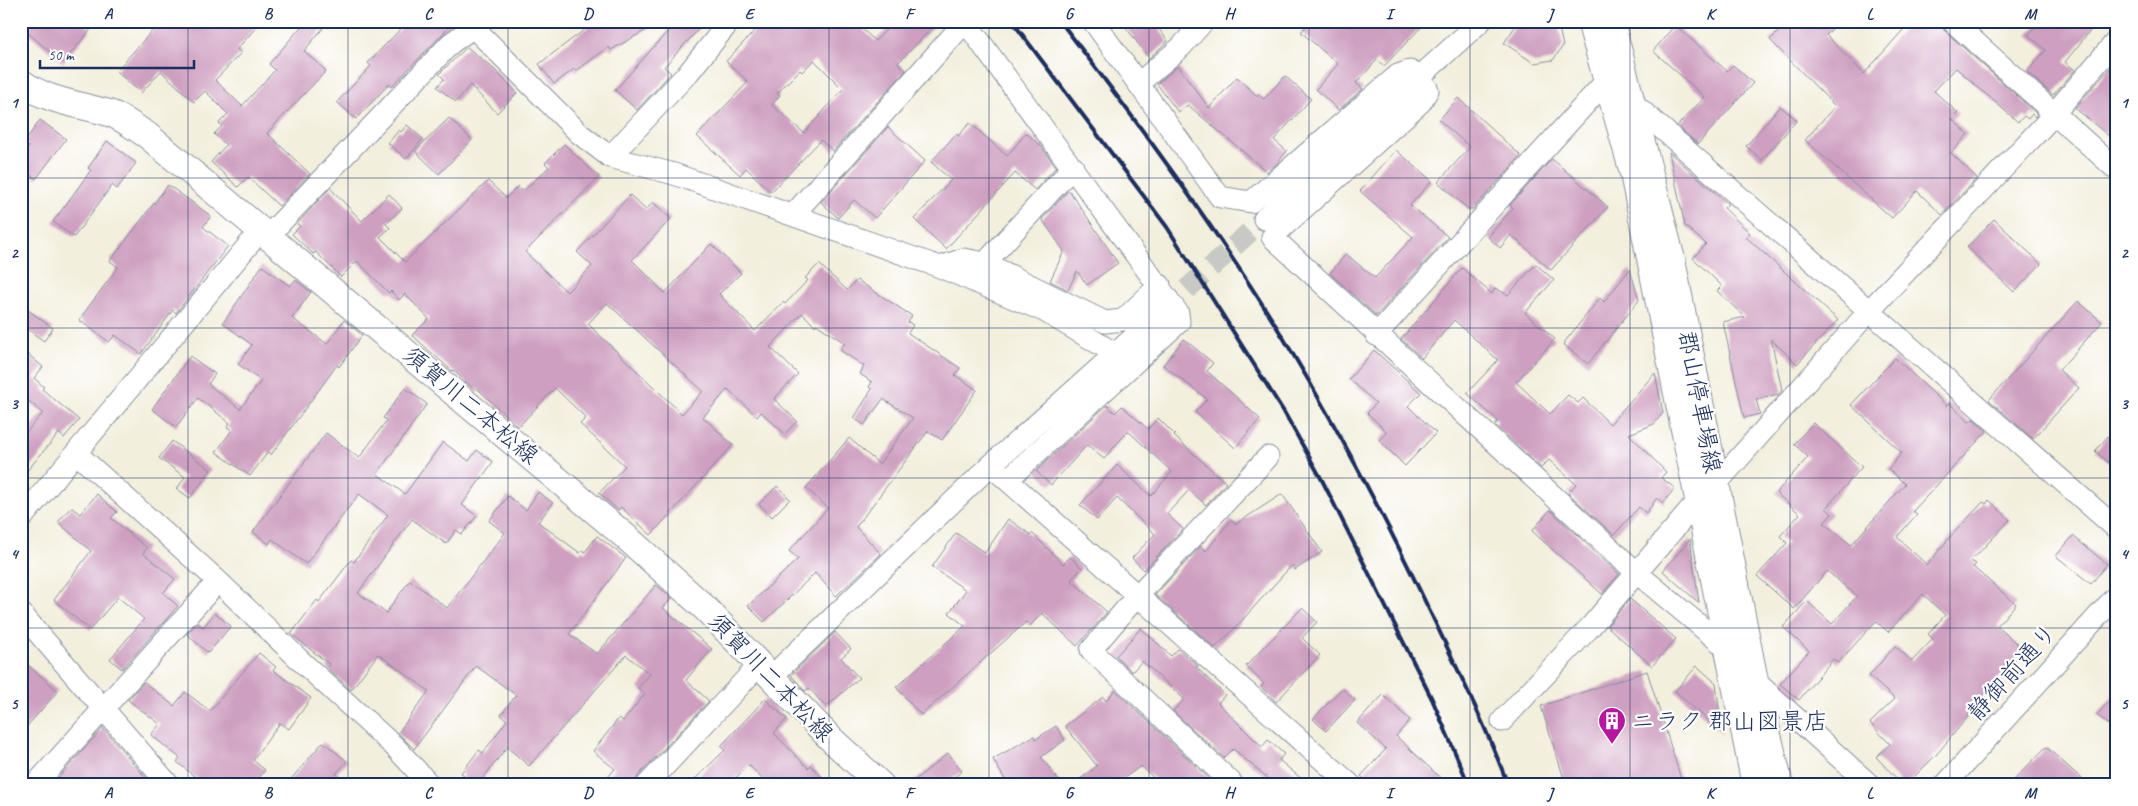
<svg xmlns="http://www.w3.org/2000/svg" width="2138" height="806" font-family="Caveat,'Klee One',sans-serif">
<rect width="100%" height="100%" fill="#fff"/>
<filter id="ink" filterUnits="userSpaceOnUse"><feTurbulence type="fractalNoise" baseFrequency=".02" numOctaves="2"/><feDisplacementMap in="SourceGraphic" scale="10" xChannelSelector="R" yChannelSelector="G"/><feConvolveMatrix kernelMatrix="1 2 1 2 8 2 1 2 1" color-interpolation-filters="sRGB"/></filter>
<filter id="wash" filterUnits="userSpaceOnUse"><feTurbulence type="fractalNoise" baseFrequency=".0096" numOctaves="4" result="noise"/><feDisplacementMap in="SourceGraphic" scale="20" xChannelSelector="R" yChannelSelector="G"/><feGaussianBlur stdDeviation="1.12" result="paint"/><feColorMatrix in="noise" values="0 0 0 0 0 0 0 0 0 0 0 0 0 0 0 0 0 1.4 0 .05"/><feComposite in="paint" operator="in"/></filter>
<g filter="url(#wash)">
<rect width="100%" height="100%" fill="#f3efdd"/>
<g id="blocks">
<!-- building -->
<path fill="#ce9fc0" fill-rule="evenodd" d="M21,21H81L91,29L63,63L21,27Z
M161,21H262L237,49L241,53L215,80L242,106L275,70L269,64L306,21H329L304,51L326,71L267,133L310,174L279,206L248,177L238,187L211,162L226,145L214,134L222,126L219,123L228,114L205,91L194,102L161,71L141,93L116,71Z
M408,21H455L392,86L389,84L356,119L337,102L371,66L368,63Z
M596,21H662L611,50L609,47L576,71L574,69L554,84L539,64Z
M677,21H706L664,67L671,73L637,110L615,90Z
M764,21H854L875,41L895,21H939L898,63L906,70L833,151L821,140L771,192L746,168L740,175L697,136L748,82L726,61ZM814,60L843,89L804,133L772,105L780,95L777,93L800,70L802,72Z
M1121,21H1153L1168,41L1149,58Z
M1311,21H1427L1384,66L1377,60L1356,83L1363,89L1338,110L1316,89L1338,64L1301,32Z
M1519,21H1550L1559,28L1563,46L1553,60L1534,63L1504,43Z
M1789,21H1840L1826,35L1864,74L1903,30L1894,21H1940L1944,30L2037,114L2035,117L2032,114L2028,119L2024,116L2018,122L1956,68L1934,91L1958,113L1952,119L1968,134L1951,153L1977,178L1942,215L1917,191L1892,218L1805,140L1835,106L1770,40Z
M2040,21H2098L2065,62L2075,70L2053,95L2027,72L2046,50L2028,35Z
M1675,25L1727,71L1733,65L1753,83L1698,144L1677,126L1705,97L1653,51Z
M467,47L495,70L517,93L497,113L470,85L456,102L437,87L444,79L439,74Z
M2117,60V143L2075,108Z
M1178,66L1209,108L1237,77L1257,96L1258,94L1264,99L1285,76L1311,99L1274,140L1287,151L1277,163L1267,172L1188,105L1178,112L1157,84Z
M1458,98L1521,156L1473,209H1468L1438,182L1470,147L1439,120Z
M1780,106L1797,120L1762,160L1746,146Z
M449,118L472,140L439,174L415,151Z
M40,120L66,139L36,179L21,168V159L29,147L24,143Z
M970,123L1007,156L1026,133L1040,145L1056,167L1035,190L1015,173L946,249L914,219L951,180L931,162L956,134L958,136Z
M407,125L423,139L406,159L388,143L399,130L401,132Z
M888,127L925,161L875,218L854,200L838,218L821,202Z
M107,141L136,163L117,189L112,185L74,237L53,222L91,170L88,168Z
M564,144L599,177L525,252L567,292L592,266L577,252L630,195L646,210L653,202L671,219L632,260L665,293L711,244L741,273L719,294L755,331L783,302L785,304L808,280L805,278L819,264L847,290L857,280L912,316L908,322L913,325L908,333L960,368L955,375L977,390L942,440L928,431L856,527L881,554L836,596L815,573L764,622L748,606L798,559L789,551L828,508L806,488L849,438L879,464L913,418L883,399L864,425L854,418L872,389L869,387L872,382L860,374L864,366L840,350L845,343L816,324L815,326L802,313L770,347L798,374L774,399L797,421L785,434L761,412L757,417L728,389L703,417L733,445L651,535L621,507L618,510L599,493L625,466L580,424L586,418L555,388L518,427L477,388L475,390L453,370L452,371L412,335L429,319L405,294L399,300L391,291L389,293L357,261L341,277L316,252L313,254L292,234L300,226L297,224L330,188L362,221L389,194L402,208L386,224L390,228L380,237L405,262L488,181L506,198L518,186L523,191L549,167L545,163ZM607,303L703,391L682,414L588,324Z
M1396,150L1432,181L1410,205L1448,237L1376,316L1330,273L1346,254L1375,278L1413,237L1360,191Z
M1669,152L1728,204L1724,208L1750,233L1746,237L1838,320L1797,364L1771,339L1782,390L1779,394L1756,399L1760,414L1744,418L1723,322L1745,317L1717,291L1722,286L1693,258L1706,244L1685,226Z
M1552,159L1608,207L1551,270L1511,235L1500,248L1488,237L1513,208L1510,205Z
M168,185L211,216L203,227L228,246L176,313L173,310L141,354L115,335L109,342L79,320L118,267L110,261Z
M1069,190L1118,263L1087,285L1077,271L1068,290L1050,281L1064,251L1042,219Z
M1994,219L2041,264L2014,292L1967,247Z
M1536,264L1554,280L1525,313L1555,339L1516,382L1550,414L1568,395L1578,403L1583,398L1610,424L1655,373L1663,413L1654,424L1629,434L1666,472L1661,478L1675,488L1663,503L1657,498L1646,513L1639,507L1614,535L1568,493L1576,484L1549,460L1541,468L1495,425L1498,421L1467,393L1498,360L1454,320L1422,358L1401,339L1462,268L1492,294L1495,288L1508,295Z
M262,266L290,286L295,280L311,292L292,318L327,344L344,320L362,335L339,367L337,365L271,455L268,452L250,476L216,452L232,430L227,427L230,423L198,398L176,427L152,409L190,356L215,374L208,384L240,409L261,381L238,364L252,345L223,323Z
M1630,269L1639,300L1588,364L1563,344L1600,298L1604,302Z
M2078,301L2102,322L2059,370L2079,388L2033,439L1989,400Z
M21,305L53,328L44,341L21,325Z
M1184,339L1213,363L1207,371L1260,419L1235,448L1195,412L1207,399L1163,365Z
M21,348L43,367L34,378L44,387L42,389L79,420L64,438L59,433L21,478V438L43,413L21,395Z
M1374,350L1421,393L1408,406L1436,433L1405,466L1379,440L1387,432L1367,413L1376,403L1349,379Z
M1895,358L1947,406L1949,403L1969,422L1973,419L1987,431L1913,511L1917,514L1897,537L1927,565L1950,537L1983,502L1986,504L1989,500L2010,520L1971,561L1976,564L1973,567L2016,604L1997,626L2024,650L1969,711L1971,713L1936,755L1906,785H1903L1876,757L1890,744L1870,723L1895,699L1869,676L1895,646L1912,661L1933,639L1928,634L1945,615L1923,594L1888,632L1876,621L1838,663L1833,659L1799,700L1780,684L1809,651L1783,627L1807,601L1832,624L1857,596L1827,571L1794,609L1757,576L1787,543L1780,536L1800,514L1776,493L1808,457L1794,444L1813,423L1862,467L1826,508L1832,514L1824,523L1851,545L1905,484L1888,469L1902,453L1851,405Z
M405,388L427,404L377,474L405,494L443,442L469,461L477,450L493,462L462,505L477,516L462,534L456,530L446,544L412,519L358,593L386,613L410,580L447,608L505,533L489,521L508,496L526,510L538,492L553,503L538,522L580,553L582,550L585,552L597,536L626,558L569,634L597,654L656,585L672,598L663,608L712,649L686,680L709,701L638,776L635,785H601L615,769L593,751L619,718L623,721L645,694L638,688L650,674L626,655L529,766L507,747L478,785H457L464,775L461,773L479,750L483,753L507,720L501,715L516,695L476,666L414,749L398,733L429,691L378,654L351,690L327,668L329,664L291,634L317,600L319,602L351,560L354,562L388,515L359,494L306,564L272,539L269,544L253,532L326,433L359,458L387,420L383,418Z
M1107,405L1115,413L1122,406L1148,429L1158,418L1175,435L1174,436L1226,483L1206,505L1189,490L1167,514L1183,529L1144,570L1132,558L1155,534L1117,498L1097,520L1080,505L1117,465L1151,496L1172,472L1128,431L1104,459L1087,445L1051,485L1036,471Z
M2117,426V470L2095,451Z
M172,441L211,470L190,498L177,489L185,477L159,458Z
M777,486L790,499L772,517L759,504Z
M97,494L117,512L111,518L147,548L143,553L175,579L163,593L178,606L122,669L110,659L144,619L118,597L90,630L54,600L91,551L58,522L71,507L80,514Z
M1282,494L1322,552L1295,570L1292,565L1236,627L1215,648L1155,595L1201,546L1206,551L1231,520L1236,524Z
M1550,510L1619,574L1602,594L1532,531Z
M1008,519L1031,535L1032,533L1063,564L1070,557L1082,568L1071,580L1107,612L1077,646L1042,613L1030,626L1026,622L921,715L896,687L965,626L949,613L966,590L932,567L956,533L985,553Z
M2073,536L2107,564L2091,584L2056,556Z
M1690,539L1699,603L1663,571Z
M1630,599L1676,639L1652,666L1607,626Z
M1302,608L1317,622L1302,638L1320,655L1276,702L1261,687L1264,684L1246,666Z
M215,613L231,626L208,653L187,634L197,623L203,627Z
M1141,628L1171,656L1178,649L1198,666L1196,667L1225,695L1218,703L1262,747L1268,740L1284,754L1279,760L1309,785H1276L1233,749L1224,758L1173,711L1184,699L1142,661L1132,672L1116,656Z
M835,632L851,649L841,658L859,678L826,707L809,688L805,691L791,675Z
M259,653L276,667L273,670L311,698L289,729L280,723L253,760L265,770L253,785H205L177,762L180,758L151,735L160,724L128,700L144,682L174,706L185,692L210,711Z
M21,659L58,691L21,733Z
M1697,666L1716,683L1722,733L1675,691Z
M1647,671L1683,785H1566L1541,706Z
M1342,688L1355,700L1326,731L1313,719Z
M1115,690L1216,785H1161L1141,766L1114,785H1073L1097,766L1065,726L1103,697L1106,701Z
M2117,691V731L2097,715Z
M1383,695L1410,720L1396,736L1448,785H1370L1361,776L1386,749L1357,723Z
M765,699L787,719L774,733L808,768L811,765L829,785H768L749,765L728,785H689L725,750L721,746Z
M1056,726L1065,740L1041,757L1062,785H1008L993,759L1034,736L1036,739Z
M103,728L147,779L140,785H52Z
M323,742L347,761L336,774L350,785H286Z
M2046,747L2089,785H2009Z
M948,753L962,771L945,785H909Z"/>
</g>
</g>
<g filter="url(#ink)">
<use href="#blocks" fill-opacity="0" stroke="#878f9e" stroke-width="1"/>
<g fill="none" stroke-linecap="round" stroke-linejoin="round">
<!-- minor-tunnel -->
<path stroke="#c8c9c4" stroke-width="21" stroke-dasharray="21 11" stroke-linecap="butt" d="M1163,311L1264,219"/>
<defs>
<path id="minor" d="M467,21L580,134L610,157L674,174L940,267L1044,311L1116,354
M965,21L1178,313L1179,322L1007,480
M1093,21L1220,197L1251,202L1398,75L1410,71L1419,77L1428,90L1421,102L1272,237L1637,573L1729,650
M1952,21L2117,170
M1139,83L1181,47L1204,21
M1634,104L2117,529
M610,157L689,72L730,21
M793,215L965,22
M1264,219L1481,21
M267,237L451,43L482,21
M985,263L1073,167
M940,267L964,259L985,263L1105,322L1123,320L1160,285
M1376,335L1607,80
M76,453L218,581L304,664L396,748L430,785
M997,471L1351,785
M1717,483L1870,310L2045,124L2117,40
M21,519L260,231
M21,613L169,785
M772,676L991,465L1163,311
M1755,681L1870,785
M1502,721L1591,626L1698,501
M35,785L218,581
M647,785L760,664
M1228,785L1231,782L1091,650L1137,596L1268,457
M1945,785L2117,595"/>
<path id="major" d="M1590,21L1633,173L1755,785
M1611,21L1672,260L1755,681L1780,785
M21,82C48,102 79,104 109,113C122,117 135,128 147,135L626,537L705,608L831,739L881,785"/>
</defs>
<!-- minor casing -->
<use href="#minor" stroke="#878f9e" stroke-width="23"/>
<!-- major casing -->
<use href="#major" stroke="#878f9e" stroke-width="28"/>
<!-- minor -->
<use href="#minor" stroke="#fff" stroke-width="21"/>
<!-- major -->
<use href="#major" stroke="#fff" stroke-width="26"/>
<!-- rail -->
<path stroke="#1b2f5e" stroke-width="4" d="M1012,21L1167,227L1284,412L1322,480L1432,699L1469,785
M1060,21C1139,124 1216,228 1284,339C1339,430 1389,525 1435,622C1461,676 1487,729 1508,785"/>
</g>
</g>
<!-- grid -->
<path fill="none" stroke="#1b2f5e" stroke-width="1" stroke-opacity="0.55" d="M188,21V785M348,21V785M508,21V785M668,21V785M829,21V785M989,21V785M1149,21V785M1309,21V785M1470,21V785M1630,21V785M1790,21V785M1950,21V785M21,178H2117M21,328H2117M21,478H2117M21,628H2117"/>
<!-- icons -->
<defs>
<symbol id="building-pin" viewBox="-11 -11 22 30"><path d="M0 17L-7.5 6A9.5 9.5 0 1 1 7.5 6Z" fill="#b5179e" stroke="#fff"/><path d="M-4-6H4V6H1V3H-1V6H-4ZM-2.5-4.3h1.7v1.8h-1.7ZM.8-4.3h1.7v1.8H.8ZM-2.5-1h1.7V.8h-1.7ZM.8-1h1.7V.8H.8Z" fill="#fff"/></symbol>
</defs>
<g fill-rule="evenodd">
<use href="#building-pin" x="1596" y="705" width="32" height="43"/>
</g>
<g text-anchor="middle" stroke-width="4.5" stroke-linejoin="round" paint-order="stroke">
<!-- street labels -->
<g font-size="24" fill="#1b2f5e" stroke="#fff">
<text transform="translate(1700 402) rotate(79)" y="8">郡山停車場線</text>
<text transform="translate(471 405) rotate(40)" y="8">須賀川二本松線</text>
<text transform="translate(2012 672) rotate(-48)" y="8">静御前通り</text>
<text transform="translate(771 677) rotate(46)" y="8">須賀川二本松線</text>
</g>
<!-- poi labels -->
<g font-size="24" fill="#1b2f5e" stroke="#fff" text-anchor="start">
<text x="1631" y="729">ニラク 郡山図景店</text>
</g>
</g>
<!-- margin -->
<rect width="2138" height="806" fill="none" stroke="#fff" stroke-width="55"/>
<!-- scale -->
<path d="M40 60v8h154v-8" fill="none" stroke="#1b2f5e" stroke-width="2.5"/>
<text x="48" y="60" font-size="15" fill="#1b2f5e" stroke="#ffffff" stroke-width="4" paint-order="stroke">50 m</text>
<rect x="28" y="28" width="2082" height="750" fill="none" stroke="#1b2f5e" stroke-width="2"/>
<g font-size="16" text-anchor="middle" font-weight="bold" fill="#1b2f5e">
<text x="108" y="19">A</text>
<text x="268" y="19">B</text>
<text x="428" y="19">C</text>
<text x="588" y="19">D</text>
<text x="749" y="19">E</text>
<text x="909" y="19">F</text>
<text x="1069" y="19">G</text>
<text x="1229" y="19">H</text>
<text x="1389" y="19">I</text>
<text x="1550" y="19">J</text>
<text x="1710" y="19">K</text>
<text x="1870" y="19">L</text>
<text x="2030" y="19">M</text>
<text x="14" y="108">1</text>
<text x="2124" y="108">1</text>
<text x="14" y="258">2</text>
<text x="2124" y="258">2</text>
<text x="14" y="409">3</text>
<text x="2124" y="409">3</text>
<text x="14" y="559">4</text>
<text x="2124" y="559">4</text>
<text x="14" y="709">5</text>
<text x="2124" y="709">5</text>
<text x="108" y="798">A</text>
<text x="268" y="798">B</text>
<text x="428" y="798">C</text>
<text x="588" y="798">D</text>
<text x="749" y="798">E</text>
<text x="909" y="798">F</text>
<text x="1069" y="798">G</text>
<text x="1229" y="798">H</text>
<text x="1389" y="798">I</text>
<text x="1550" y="798">J</text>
<text x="1710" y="798">K</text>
<text x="1870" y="798">L</text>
<text x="2030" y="798">M</text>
</g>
</svg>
